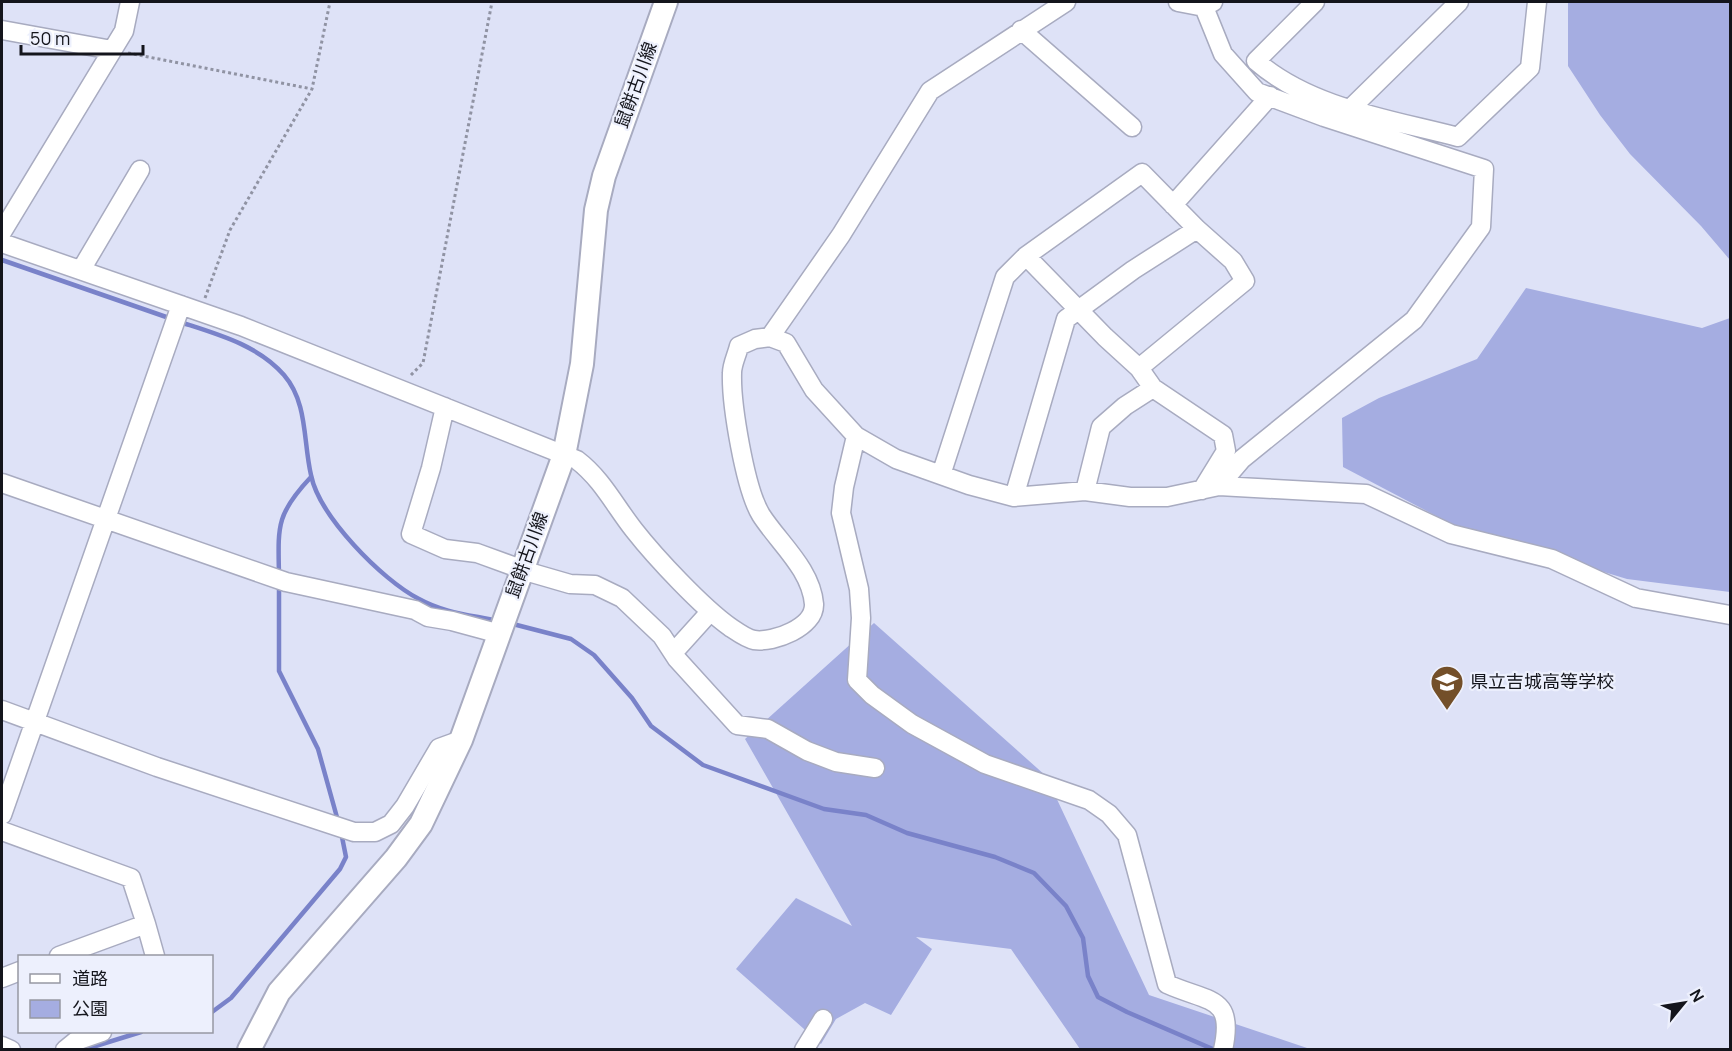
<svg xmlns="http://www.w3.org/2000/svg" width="1732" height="1051" font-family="Manrope,'Noto Sans JP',sans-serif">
<rect width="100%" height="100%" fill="#dee2f7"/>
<!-- green -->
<path fill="#a5ade1" d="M1568,2H1730V260L1701,226L1630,154L1600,115L1568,66Z
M1526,288L1702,328L1730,318V592L1627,579L1459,528L1343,467L1342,418L1379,398L1477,359Z
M874,623L1046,776L1149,995L1310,1049H1080L1011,949L916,937L932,949L891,1015L865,1003L836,1019L821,1044L736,969L796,898L852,926L745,739Z"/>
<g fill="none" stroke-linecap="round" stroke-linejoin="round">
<!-- stream -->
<path stroke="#7982c9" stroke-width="4.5" d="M2,260L172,319
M180,322C217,334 258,345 284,375C308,403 303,441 311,475C319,516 382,580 419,599C444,613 471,615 498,621
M279,575C278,526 276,514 311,477
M279,583V671L318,749L338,821
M509,623L571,639L594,655L632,698L651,726L703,765L824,809L866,815L907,833L995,857L1034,873L1066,906L1083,938L1088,976L1098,997L1127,1012L1215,1050
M212,1012L231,998L340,869L346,857L341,832
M83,1050L141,1032"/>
<defs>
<path id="minor" d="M1178,2L1204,7L1213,2
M1315,2L1256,61C1310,108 1389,119 1458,137L1530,68L1537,2
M1204,7L1223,54L1257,92L1324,117L1484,169L1481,227L1414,320L1242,459L1219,486
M2,30L112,50
M1021,30L1132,127
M1350,109L1459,2
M1173,205L1270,96
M2,232L124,31L130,2
M2,243L241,326L577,460C602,479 615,506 634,530C656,558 702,607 730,627C736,631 747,639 754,640C774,643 815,627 814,604C811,569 779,543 761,515C745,489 731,404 732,373C732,364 737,355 739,346L755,339L770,337L786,343L814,390L856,436L896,459L969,485L1014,497L1085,491L1130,497H1167L1219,486L1366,494L1451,534L1552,559L1636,598L1730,615
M81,270L140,170
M770,337L841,235L930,91L1066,2
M1139,368L1153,388L1223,435L1226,451L1202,490
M445,407L431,468L411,534L445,549L477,553L521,569
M856,436L844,487L841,513L859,589L861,618L857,680L872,695L912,724L985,764L1089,800L1109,814L1127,835L1167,984C1209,1003 1235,995 1223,1050
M941,475L1005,277L1026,256L1142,173L1197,229L1233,261L1245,281L1139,368L1105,337L1026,256
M2,483L286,582L415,610L428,617L452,621L500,634
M1085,491L1101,427L1125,406L1153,388
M1014,497L1066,319L1133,270L1197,229
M532,573L570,584L595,585L622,598L662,636L677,659L737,725L768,729L807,751L836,762L875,768
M673,653L710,612
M2,710L157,767L354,832H375L391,824L405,806L439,748L461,740
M2,815L181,305
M2,831L131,878L146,924
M59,956L146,924L155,956
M2,978L20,971
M2,1046L11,1050
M65,1050L76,1041L102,1032
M804,1050L823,1019"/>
<path id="major" d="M249,1050L279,992L396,858L421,824L461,740L564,455L582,364L596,210L604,176L666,2"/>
</defs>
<!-- minor casing -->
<use href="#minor" stroke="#a8abc0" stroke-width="21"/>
<!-- major casing -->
<use href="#major" stroke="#a8abc0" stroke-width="26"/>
<!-- path -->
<path stroke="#9093a3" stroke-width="3" stroke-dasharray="3 3" stroke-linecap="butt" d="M128,53L312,89
M205,298L230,230L312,89L330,2
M411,375L423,363L492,2"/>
<!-- minor -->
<use href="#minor" stroke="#fff" stroke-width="18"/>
<!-- major -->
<use href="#major" stroke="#fff" stroke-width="22"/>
</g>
<!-- icons -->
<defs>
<symbol id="school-pin" viewBox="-11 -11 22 30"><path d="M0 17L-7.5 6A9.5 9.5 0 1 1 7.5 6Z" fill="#734f29" stroke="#edf0fd"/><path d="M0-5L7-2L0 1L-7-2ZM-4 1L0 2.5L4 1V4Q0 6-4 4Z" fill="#fff"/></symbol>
</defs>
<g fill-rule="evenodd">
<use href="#school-pin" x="1428" y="663" width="38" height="52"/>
</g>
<g text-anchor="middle" stroke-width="4.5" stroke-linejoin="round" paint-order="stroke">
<!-- street labels -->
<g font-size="18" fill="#14151c" stroke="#edf0fd">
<text transform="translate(636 85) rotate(-70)" y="6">鼠餅古川線</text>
<text transform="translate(527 555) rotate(-70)" y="6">鼠餅古川線</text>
</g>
<!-- poi labels -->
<g font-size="18" fill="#14151c" stroke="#edf0fd" text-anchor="start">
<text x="1470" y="688">県立吉城高等学校</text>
</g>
</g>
<!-- border -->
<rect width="1732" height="1051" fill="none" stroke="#14151c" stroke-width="6"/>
<!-- legend -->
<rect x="18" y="955" width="195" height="78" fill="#edf0fd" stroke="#9698a3" stroke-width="1.5"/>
<rect x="30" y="974" width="30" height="9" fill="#ffffff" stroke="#9698a3" stroke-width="1.5"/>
<text x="72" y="985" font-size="18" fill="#14151c">道路</text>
<rect x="30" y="1000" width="30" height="18" fill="#a5ade1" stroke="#9698a3" stroke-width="1.5"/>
<text x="72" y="1015" font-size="18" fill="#14151c">公園</text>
<!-- north arrow -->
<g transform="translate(1684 1003) rotate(60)" stroke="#edf0fd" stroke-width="4.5" paint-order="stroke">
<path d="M0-4.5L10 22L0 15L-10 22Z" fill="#14151c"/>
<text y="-9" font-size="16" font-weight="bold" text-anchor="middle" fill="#14151c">N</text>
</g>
<!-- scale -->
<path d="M21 45v9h122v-9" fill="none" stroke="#14151c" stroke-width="3"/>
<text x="30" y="45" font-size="18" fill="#14151c" stroke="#edf0fd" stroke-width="4.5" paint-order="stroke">50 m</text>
</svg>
